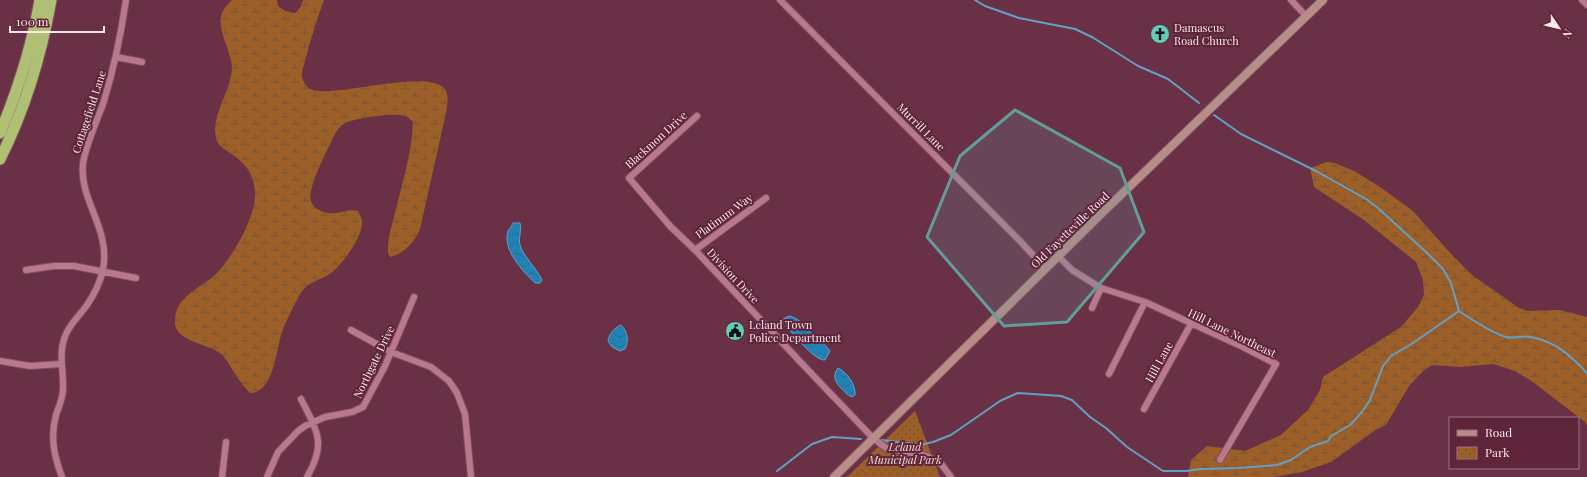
<svg xmlns="http://www.w3.org/2000/svg" width="1587" height="477" font-family="'Playfair Display',serif">
<defs>
<pattern id="wetland-marsh" width="20" height="14" patternUnits="userSpaceOnUse"><rect width="20" height="14" fill="#9d5f28"/><path d="M1 5h8M5 5V1M11 12h8M15 12V8" fill="none" stroke="#745238"/></pattern>
<pattern id="park-dots" width="8" height="8" patternUnits="userSpaceOnUse"><rect width="8" height="8" fill="#9d5f28"/><path d="M2 2h.1M6 6h.1" fill="none" stroke="#745238" stroke-width="1.8" stroke-linecap="round"/></pattern>
<pattern id="water-waves" width="16" height="10" patternUnits="userSpaceOnUse"><rect width="16" height="10" fill="#2182b6"/><path d="M0 5q4-4 8 0t8 0" fill="none" stroke="#326a8a"/></pattern>
</defs>
<rect width="100%" height="100%" fill="#6a3046"/>
<!-- wetland -->
<path fill="url(#wetland-marsh)" d="M232,0H277L278,6L285,11L295,13L300,8L303,0H324C317,20 310,40 305,61C304,65 301,72 302,76C302,80 306,87 310,89C331,100 434,65 446,91C449,97 447,106 446,113L420,229C414,243 405,252 391,257C388,255 388,253 388,249C388,237 392,225 395,213C402,183 412,153 413,122C411,120 408,117 405,116C395,112 355,118 345,123C341,125 339,128 336,132C330,145 306,189 311,201C313,208 321,212 328,213C339,215 347,208 358,211C359,214 362,218 362,222C363,236 342,265 331,273C318,282 307,281 299,296C293,308 286,320 282,332C276,349 274,393 250,393C245,387 239,381 235,374C231,368 227,359 221,354C210,344 177,342 175,324C173,296 201,289 217,273C233,256 255,218 255,195C255,175 246,163 230,153C224,148 218,147 216,138C211,114 231,92 232,68C232,49 213,27 224,9C226,6 229,3 232,0Z
M1327,162L1335,163L1354,171L1380,187L1413,211L1452,255L1472,275L1519,308L1528,311L1560,310L1587,317V426L1585,422L1533,382L1515,371L1493,364L1461,367L1432,365L1423,371L1409,386L1386,425L1377,429L1331,462L1302,472L1274,477H1188L1191,460L1207,446L1245,451L1281,435L1308,410L1320,390L1323,377L1401,327L1418,307L1424,295L1423,280L1416,262L1364,220L1314,187L1310,168Z"/>
<!-- park -->
<path fill="url(#park-dots)" d="M915,411L940,477H847Z"/>
<!-- water -->
<path fill="url(#water-waves)" stroke="#63a0c6" d="M513,223H520C522,231 518,238 520,245C523,256 537,269 542,280L540,283H535C523,271 502,250 508,231C509,229 512,226 513,223Z
M789,316C801,318 808,330 816,338C821,342 826,345 830,351L825,360C815,362 788,328 781,320Z
M621,325C628,332 629,340 625,349L620,351L612,347L608,341C609,334 614,328 621,325Z
M838,368C847,372 856,385 855,395L852,397C847,395 845,392 841,388C835,382 832,376 838,368Z"/>
<g fill="none" stroke-linecap="round" stroke-linejoin="round">
<!-- stream -->
<path stroke="#63a0c6" stroke-width="2" d="M975,0L985,6L1019,18L1075,29L1092,37L1138,66L1168,79L1199,103
M1214,115L1241,134L1316,171L1366,199L1378,208L1427,253L1443,269L1451,283L1459,311L1462,313C1476,322 1490,332 1506,337C1514,339 1523,335 1531,337C1556,342 1570,355 1587,373
M882,440L920,445L933,442L951,435L1000,401L1018,393L1061,396L1072,400L1090,417L1106,428L1127,447L1163,471H1186L1201,469L1238,468L1277,465L1291,460L1310,447L1328,441L1331,436L1350,425L1362,412L1370,400L1383,366L1391,356L1410,345L1459,311
M777,471L812,444L832,437L861,439"/>
<defs>
<path id="street" d="M780,0L1020,241L1046,269
M1291,0L1306,16
M1582,0L1587,5
M116,57L142,62
M697,116L629,178L670,226L695,250L808,370L873,438L886,448L927,456L942,465L951,477
M695,250L766,198
M1058,256L1072,270L1101,288L1145,302L1241,346L1276,364L1220,460
M26,270L54,266H74L136,278
M1092,308L1101,288
M351,330L391,352L431,367L449,381L457,393L465,414L471,477
M0,361L30,366L61,364
M1109,374L1145,302
M301,399C317,431 327,443 307,477
M1144,409L1191,324
M62,477C54,456 50,437 56,415C59,406 63,398 63,389C64,368 57,352 67,332C72,322 80,315 87,305C94,295 100,282 103,270C111,228 79,201 83,164C85,146 98,119 104,101C114,68 121,34 126,0
M222,477L226,442
M267,477L278,452L298,431L305,426L325,417L352,412L363,407L385,366L414,297"/>
<path id="secondary" d="M834,477L1100,215L1323,0"/>
<path id="highway" d="M0,133C18,90 32,46 40,0
M0,159C25,109 41,56 51,0"/>
</defs>
<!-- street casing -->
<use href="#street" stroke="#7e5062" stroke-width="8"/>
<!-- secondary casing -->
<use href="#secondary" stroke="#7e5062" stroke-width="10"/>
<!-- highway casing -->
<use href="#highway" stroke="#7e5062" stroke-width="13"/>
<!-- street -->
<use href="#street" stroke="#ba788e" stroke-width="6"/>
<!-- secondary -->
<use href="#secondary" stroke="#b78d86" stroke-width="8"/>
<!-- highway -->
<use href="#highway" stroke="#afbf74" stroke-width="11"/>
</g>
<!-- marked area -->
<path fill="#629d9a" fill-opacity="0.2" stroke="#629d9a" stroke-width="3" stroke-linejoin="round" d="M1015,110L1120,168L1144,232L1067,322L1004,326L927,237L960,156Z"/>
<!-- icons -->
<defs>
<symbol id="church-disc" viewBox="-11 -11 22 22"><circle r="9.5" fill="#5eceb8" stroke="#5e253b"/><path d="M-1.2-6h2.4v3.5h3.3v2.4h-3.3V6h-2.4V-.1h-3.3v-2.4h3.3Z" fill="#111"/></symbol>
<symbol id="civic-disc" viewBox="-11 -11 22 22"><circle r="9.5" fill="#5eceb8" stroke="#5e253b"/><path d="M-.6-6.5H3V-4.5H.6V-3L4-1V1h2V6H-6V1h2V-1L-.6-3ZM-1.2 2.5V6h2.4V2.5Z" fill="#111"/></symbol>
</defs>
<g fill-rule="evenodd">
<use href="#church-disc" x="1149" y="23" width="22" height="22"/>
<use href="#civic-disc" x="724" y="320" width="22" height="22"/>
</g>
<g text-anchor="middle" stroke-width="4" stroke-linejoin="round" paint-order="stroke">
<!-- poi labels -->
<g font-size="11" fill="#fde6ed" stroke="#5e253b" text-anchor="start">
<text x="1174" y="32">Damascus<tspan x="1174" dy="13">Road Church</tspan></text>
<text x="749" y="329">Leland Town<tspan x="749" dy="13">Police Department</tspan></text>
</g>
<!-- street labels -->
<g font-size="11" fill="#fde6ed" stroke="#5e253b">
<text transform="translate(89 112) rotate(-72)" y="4">Cottagefield Lane</text>
<text transform="translate(921 127) rotate(45)" y="4">Murrill Lane</text>
<text transform="translate(656 140) rotate(-42)" y="4">Blackmon Drive</text>
<text transform="translate(724 216) rotate(-36)" y="4">Platinum Way</text>
<text transform="translate(1070 230) rotate(-44)" y="4">Old Fayetteville Road</text>
<text transform="translate(733 276) rotate(47)" y="4">Division Drive</text>
<text transform="translate(1232 333) rotate(26)" y="4">Hill Lane Northeast</text>
<text transform="translate(374 362) rotate(-64)" y="4">Northgate Drive</text>
<text transform="translate(1159 362) rotate(-61)" y="4">Hill Lane</text>
</g>
<!-- park labels -->
<g font-size="11" font-style="italic" fill="#f5ddcc" stroke="#5e253b">
<text x="905" y="451">Leland<tspan x="905" dy="13">Municipal Park</tspan></text>
</g>
</g>
<!-- legend -->
<rect x="1449" y="417" width="130" height="52" fill="#5e253b" stroke="#9e7282"/>
<rect x="1457" y="430" width="20" height="6" fill="#b78d86" stroke="#9e7282"/>
<text x="1485" y="437" font-size="12" fill="#fde6ed">Road</text>
<rect x="1457" y="447" width="20" height="12" fill="url(#park-dots)" stroke="#9e7282"/>
<text x="1485" y="457" font-size="12" fill="#fde6ed">Park</text>
<!-- north arrow -->
<g transform="translate(1559 28) rotate(125)" stroke="#5e253b" stroke-width="3" paint-order="stroke">
<path d="M0-3L7 15L0 10L-7 15Z" fill="#fde6ed"/>
<text y="-6" font-size="11" font-weight="bold" text-anchor="middle" fill="#fde6ed">N</text>
</g>
<!-- scale -->
<path d="M10 26v6h94v-6" fill="none" stroke="#fde6ed" stroke-width="2"/>
<text x="16" y="26" font-size="12" fill="#fde6ed" stroke="#5e253b" stroke-width="3" paint-order="stroke">100 m</text>
</svg>
